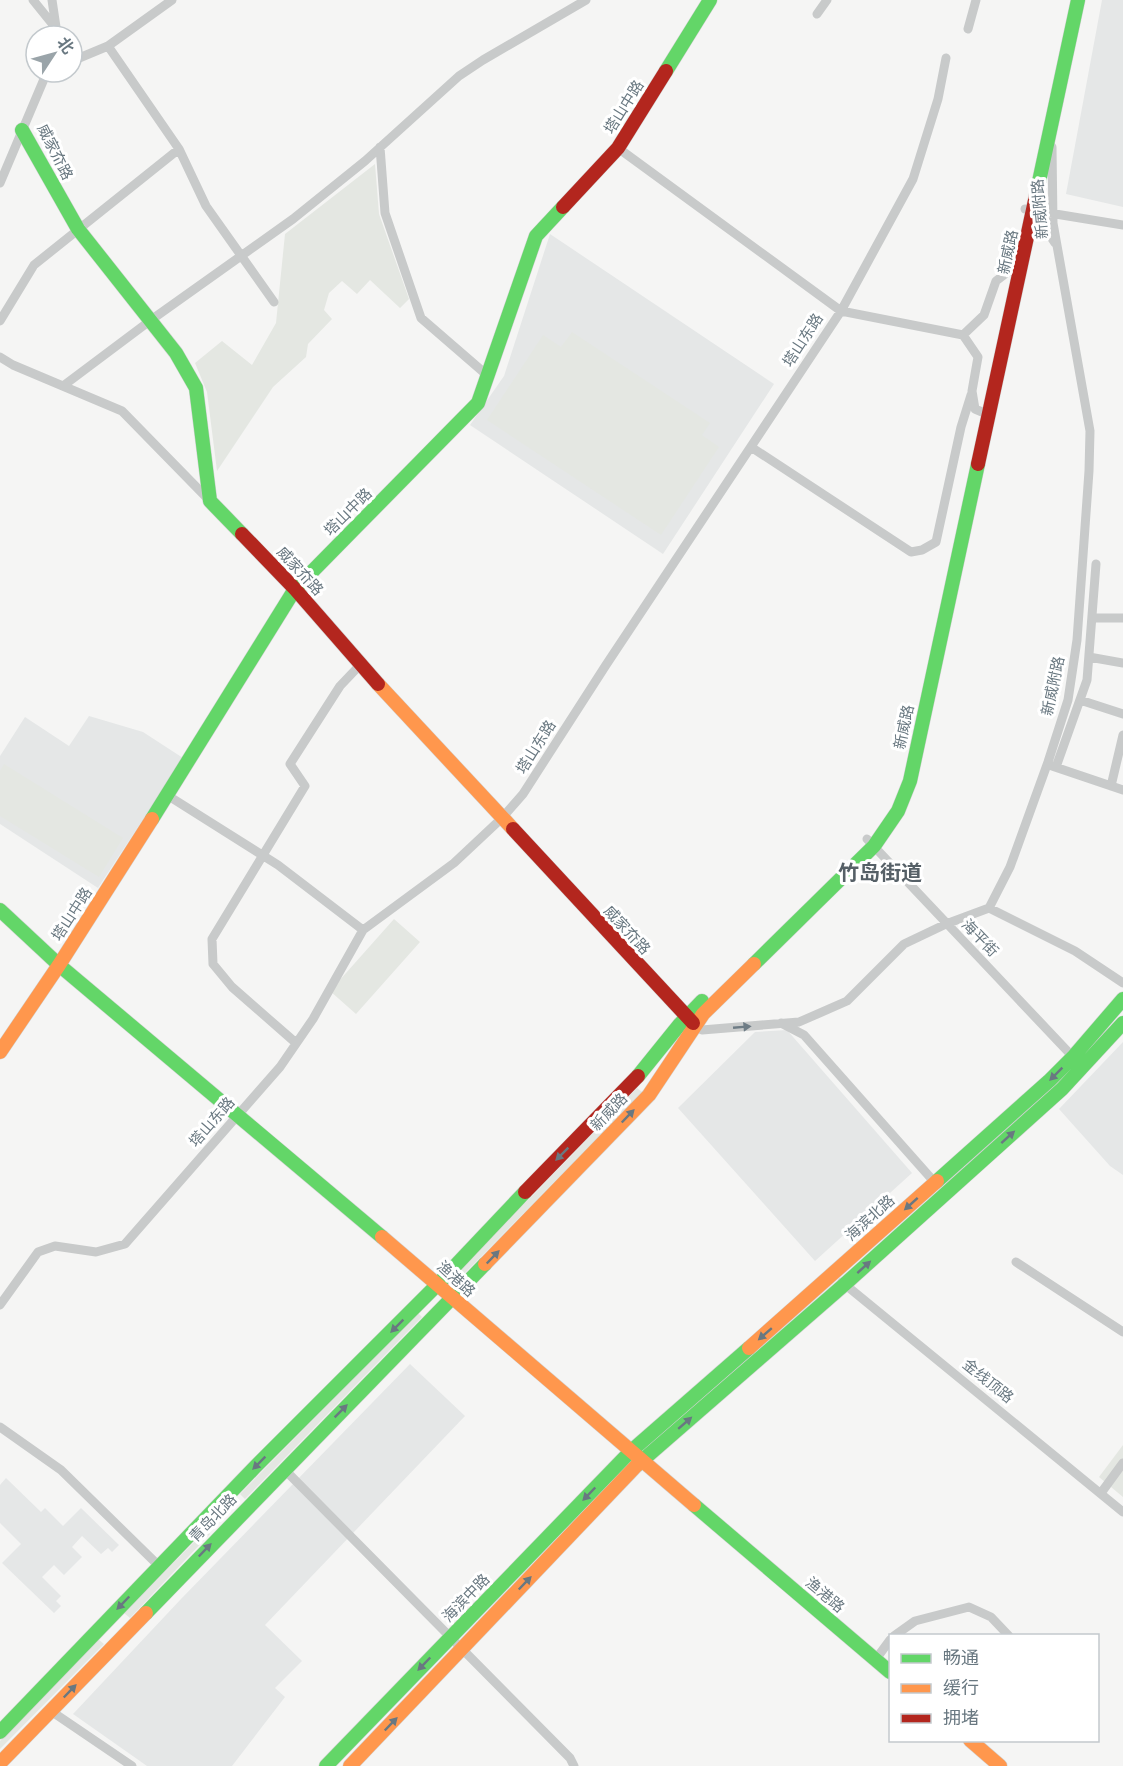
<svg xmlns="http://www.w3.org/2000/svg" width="1123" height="1766" font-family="Lato,'Noto Sans SC',sans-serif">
<rect width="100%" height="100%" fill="#f5f5f4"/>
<!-- built -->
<path fill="#e5e7e7" d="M1102,0H1123V207L1066,194Z
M550,234L774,384L663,554L470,425L504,376Z
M89,716L143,732L183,758L98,888L0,824V756L25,717L69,746Z
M787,1030L912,1173L815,1261L678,1108L755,1032Z
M1123,1042V1175L1110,1166L1059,1109Z
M410,1364L465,1416L265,1625L302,1661L275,1688L285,1697L232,1766H147L73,1714L181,1599Z
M6,1478L41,1512L45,1508L63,1526L81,1508L119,1545L112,1552L108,1548L101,1554L82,1536L72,1547L82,1557L64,1575L54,1565L42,1577L61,1596L56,1601L61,1606L54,1613L2,1563L21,1544L0,1523V1485Z"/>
<!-- green -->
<path fill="#e4e7e2" d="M375,164L379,214L409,299L400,308L370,280L357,294L342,281L329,293L324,310L332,319L308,344L306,357L273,387L217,471L207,392L195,363L222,341L252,365L276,323L285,234Z
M572,332L710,423L702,435L719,447L661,535L487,420L543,335L561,347Z
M4,764L123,838L99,877L0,816V771Z
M394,919L420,942L356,1014L330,991Z
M637,1088L642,1092L464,1274L460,1270Z
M418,1313L422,1317L245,1499L240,1494Z
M1123,1445V1497L1099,1477Z
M206,1530L210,1534L130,1618L124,1613Z
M98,1639L104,1644L0,1749V1741Z"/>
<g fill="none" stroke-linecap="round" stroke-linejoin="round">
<defs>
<path id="fast" d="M666,71L710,0
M22,130L78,229L176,353L196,388L210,501L242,534
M1037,191L1078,0
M152,819L295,589L478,403L536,236L563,207
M0,910L59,965L382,1237
M754,964L874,846L898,811L910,781L978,464
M638,1076L680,1024L702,1001
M937,1181L1050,1080L1073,1057L1123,999
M637,1465L845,1284L1062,1089L1123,1023
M694,1505L890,1672
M146,1613L485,1264
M0,1732L256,1466L438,1284L525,1192
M326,1766L630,1452L749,1348"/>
<path id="slow" d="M378,684L513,829
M0,1052L59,965L152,819
M382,1237L694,1505
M485,1264L649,1095L703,1014L754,964
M749,1348L937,1181
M970,1740L1000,1766
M0,1763L146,1613
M350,1766L637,1465"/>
<path id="jam" d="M563,207L618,148L666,71
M978,464L1037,191
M242,534L295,589L378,684
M513,829L693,1023
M525,1192L638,1076"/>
</defs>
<!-- fast casing -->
<use href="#fast" stroke="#d1d2d2" stroke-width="15"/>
<!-- slow casing -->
<use href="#slow" stroke="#d1d2d2" stroke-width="15"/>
<!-- jam casing -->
<use href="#jam" stroke="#d1d2d2" stroke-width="15"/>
<!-- street -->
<path stroke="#c8caca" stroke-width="9" d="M33,0L54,26
M52,0L56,27L54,36
M817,14L827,0
M968,29L976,0
M108,46L179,149L206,206L274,302
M72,61L108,46L172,0
M380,147L385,213L421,318L488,376
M618,148L841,311L963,335L978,357L972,391L975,409L982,412
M0,183L47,72
M1025,209L1123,225
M1033,210L1055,243
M0,321L34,265L179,149
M963,335L984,315L996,281L1013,268
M0,357L13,365L122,411L210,501
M63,386L151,320L293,219L365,161L459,76L483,60L586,0
M751,447L911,552L922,550L936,542L961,427L971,395
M1092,618H1123
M1089,657L1123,663
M1080,700L1123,714
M1052,766L1123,790
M1056,767L1087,680L1096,564
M1111,786L1123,735
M167,795L278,865L363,930
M867,839L1073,1057
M989,908L1075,951L1123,983
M781,1023L804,1035L937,1185
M694,1025L702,1030L799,1022L847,1001L904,944L946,924L989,908L1010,867L1048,762L1068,700L1077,640L1089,471L1090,431L1053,223L1052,147
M296,1043L232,987L213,964L212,939L305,786L290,764L340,686L360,665
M1016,1262L1123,1332
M842,1282L1123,1512
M0,1305L38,1252L55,1246L96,1252L125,1244L280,1067L313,1019L363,930L454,863L502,818L523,794L606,665L841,311L913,179L938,99L946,58
M0,1427L61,1470L159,1566
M284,1469L570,1758L574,1766
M1101,1493L1123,1463
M894,1636L915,1621L969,1607L991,1617L1009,1636
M876,1659L890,1640
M51,1711L132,1766"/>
<!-- fast -->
<use href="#fast" stroke="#63d668" stroke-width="14"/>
<!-- slow -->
<use href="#slow" stroke="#ff974d" stroke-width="14"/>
<!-- jam -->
<use href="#jam" stroke="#b3261e" stroke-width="14"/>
</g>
<!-- one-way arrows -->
<defs><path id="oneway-solid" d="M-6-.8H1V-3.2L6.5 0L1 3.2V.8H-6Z" transform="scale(1.5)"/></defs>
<use fill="#6e7c85" href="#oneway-solid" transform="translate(742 1027) rotate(-5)"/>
<g fill="#697881">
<use href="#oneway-solid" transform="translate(1056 1074) rotate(135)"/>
<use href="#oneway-solid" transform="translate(628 1116) rotate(-46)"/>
<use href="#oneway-solid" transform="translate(1008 1137) rotate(-42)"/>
<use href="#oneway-solid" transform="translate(562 1154) rotate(135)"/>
<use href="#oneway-solid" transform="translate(911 1204) rotate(138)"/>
<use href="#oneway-solid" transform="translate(493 1257) rotate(-46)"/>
<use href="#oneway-solid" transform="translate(864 1267) rotate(-42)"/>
<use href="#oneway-solid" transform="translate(397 1326) rotate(135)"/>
<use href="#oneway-solid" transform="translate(765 1334) rotate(139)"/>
<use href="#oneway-solid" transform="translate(341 1411) rotate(-45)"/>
<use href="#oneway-solid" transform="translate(685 1423) rotate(-41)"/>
<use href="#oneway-solid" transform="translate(259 1463) rotate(135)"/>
<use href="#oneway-solid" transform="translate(589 1494) rotate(134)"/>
<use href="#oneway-solid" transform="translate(205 1550) rotate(-46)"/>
<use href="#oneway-solid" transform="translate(525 1583) rotate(-46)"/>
<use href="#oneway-solid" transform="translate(123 1603) rotate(134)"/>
<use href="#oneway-solid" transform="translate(424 1664) rotate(134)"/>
<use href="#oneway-solid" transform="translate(70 1691) rotate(-46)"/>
<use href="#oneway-solid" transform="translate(391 1724) rotate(-46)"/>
</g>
<g text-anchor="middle" stroke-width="6" stroke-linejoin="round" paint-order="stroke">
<!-- street labels -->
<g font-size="15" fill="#697881" stroke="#fff">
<text transform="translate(624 107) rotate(-58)" y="5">塔山中路</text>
<text transform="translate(55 152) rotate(63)" y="5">威家夼路</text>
<text transform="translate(1040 209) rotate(-95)" y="5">新威附路</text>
<text transform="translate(1008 252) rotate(-78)" y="5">新威路</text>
<text transform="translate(803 340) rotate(-57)" y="5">塔山东路</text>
<text transform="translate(348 512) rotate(-45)" y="5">塔山中路</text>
<text transform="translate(300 571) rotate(47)" y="5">威家夼路</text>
<text transform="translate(1053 686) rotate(-78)" y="5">新威附路</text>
<text transform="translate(904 727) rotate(-78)" y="5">新威路</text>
<text transform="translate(536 747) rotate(-58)" y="5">塔山东路</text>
<text transform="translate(72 914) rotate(-57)" y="5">塔山中路</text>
<text transform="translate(627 930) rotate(47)" y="5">威家夼路</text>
<text transform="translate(980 938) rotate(46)" y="5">海平街</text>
<text transform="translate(609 1112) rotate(-46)" y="5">新威路</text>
<text transform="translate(212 1122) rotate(-49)" y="5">塔山东路</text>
<text transform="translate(870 1218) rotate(-42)" y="5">海滨北路</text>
<text transform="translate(456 1279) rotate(42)" y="5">渔港路</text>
<text transform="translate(988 1381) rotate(39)" y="5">金线顶路</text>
<text transform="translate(213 1518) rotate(-46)" y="5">青岛北路</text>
<text transform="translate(825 1595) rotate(40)" y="5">渔港路</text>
<text transform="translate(466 1598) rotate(-46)" y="5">海滨中路</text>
</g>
<!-- district labels -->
<g font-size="21" font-weight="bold" fill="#566067" stroke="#fff">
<text x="880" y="880">竹岛街道</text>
</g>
</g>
<!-- legend -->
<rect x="889" y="1634" width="210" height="108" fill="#ffffff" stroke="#c3c9cd" stroke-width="1.5"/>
<rect x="901" y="1654" width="30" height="9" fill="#63d668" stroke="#c3c9cd" stroke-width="1.5"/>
<text x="943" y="1664" font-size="18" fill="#697881">畅通</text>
<rect x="901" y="1684" width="30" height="9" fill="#ff974d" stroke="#c3c9cd" stroke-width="1.5"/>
<text x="943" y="1694" font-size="18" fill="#697881">缓行</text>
<rect x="901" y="1714" width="30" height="9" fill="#b3261e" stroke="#c3c9cd" stroke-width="1.5"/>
<text x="943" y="1724" font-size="18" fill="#697881">拥堵</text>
<!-- north arrow -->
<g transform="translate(54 54) rotate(54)"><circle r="28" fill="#ffffff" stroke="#c3c9cd" stroke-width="1.5"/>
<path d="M0-4.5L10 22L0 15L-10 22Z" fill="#9aa4a9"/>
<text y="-9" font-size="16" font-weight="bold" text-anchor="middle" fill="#697881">北</text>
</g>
</svg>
